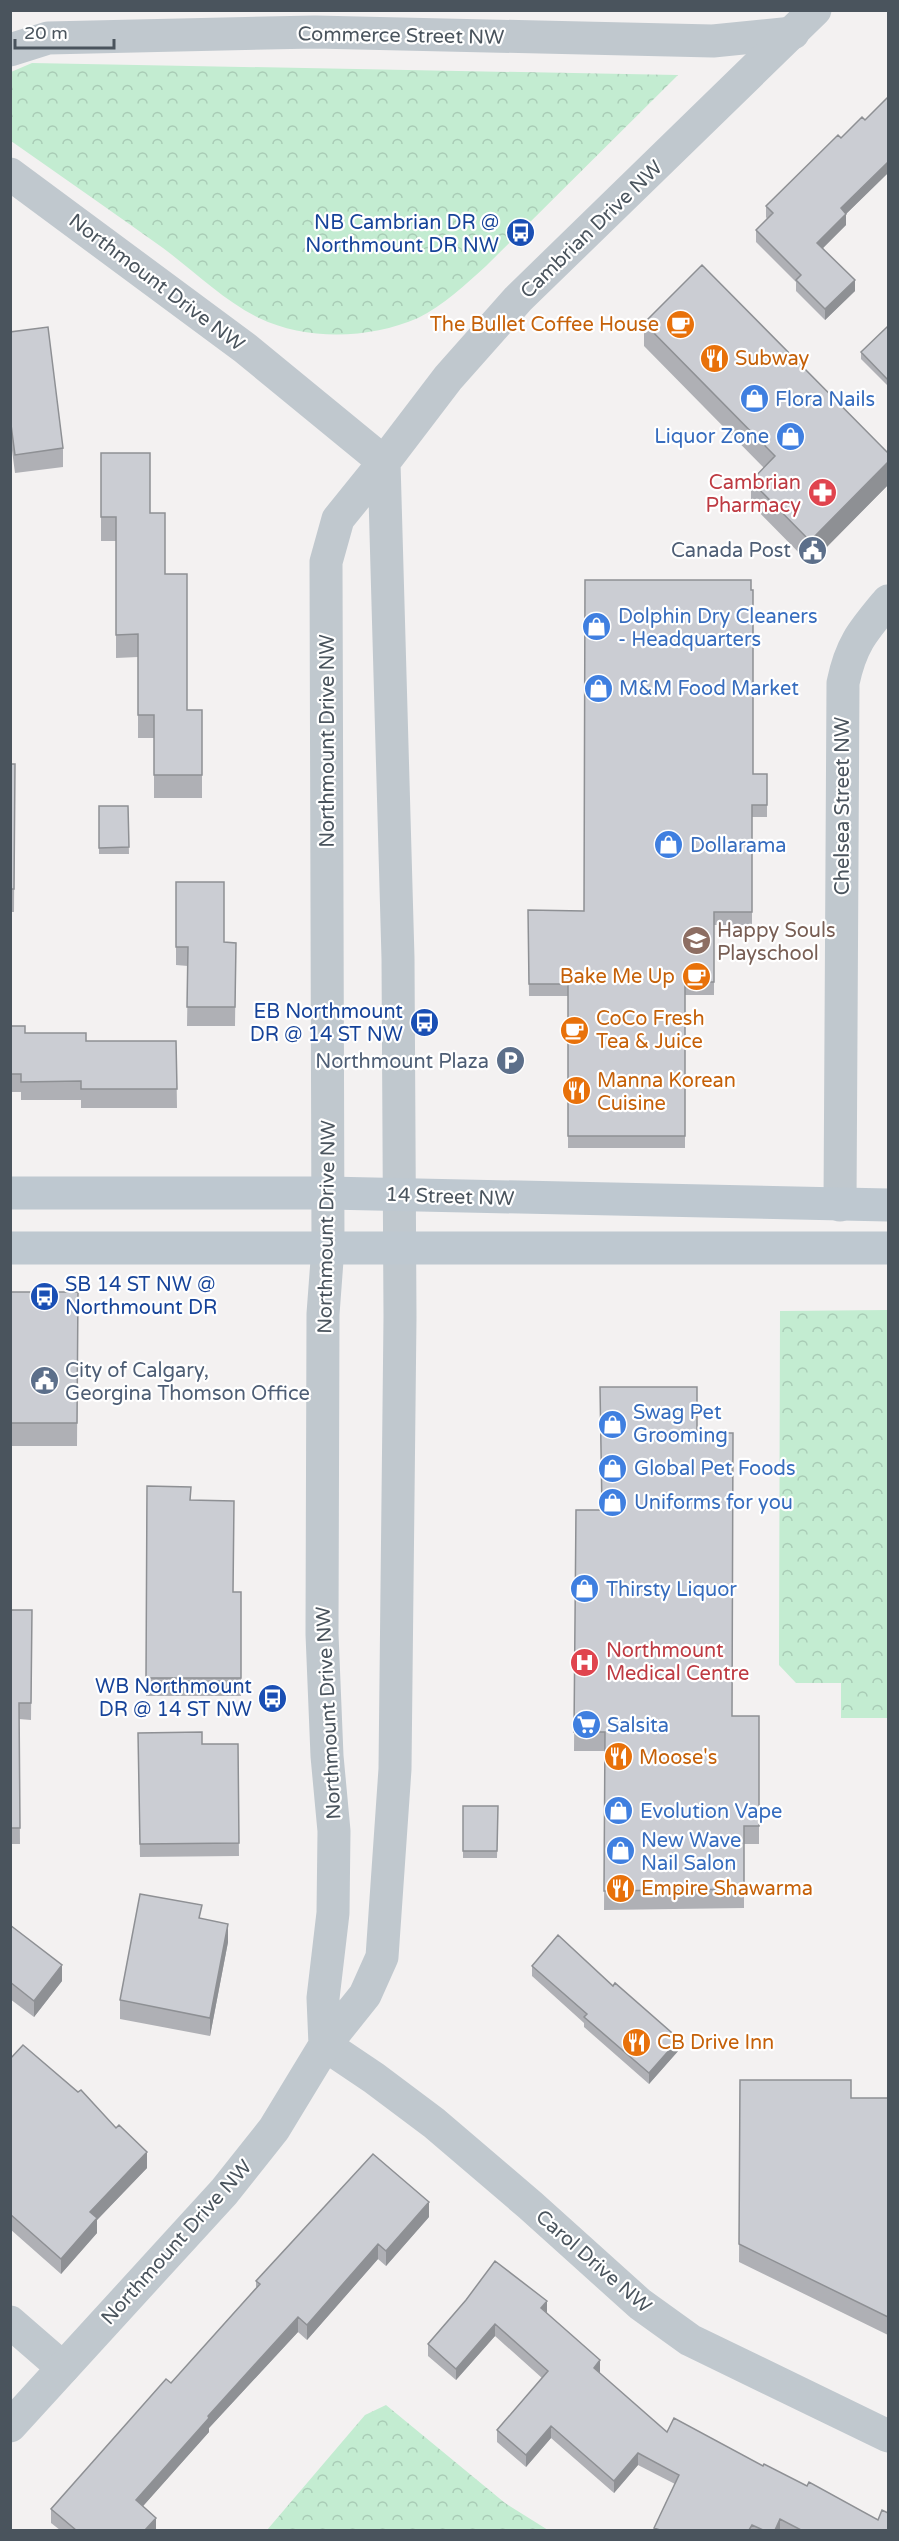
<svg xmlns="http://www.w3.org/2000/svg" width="899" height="2541" font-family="'Varela Round',sans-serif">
<defs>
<pattern id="forest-crowns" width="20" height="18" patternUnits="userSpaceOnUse" patternTransform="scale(1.5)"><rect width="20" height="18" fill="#c3ecd1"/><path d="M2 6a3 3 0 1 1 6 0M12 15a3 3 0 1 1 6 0" fill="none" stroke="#a9ccb6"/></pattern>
</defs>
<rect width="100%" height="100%" fill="#f3f1f1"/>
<!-- forest -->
<path fill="url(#forest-crowns)" d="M32,63L678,75L486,266C466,284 443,306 418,318C370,339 307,341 259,318C224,301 194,271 163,248C113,212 62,177 11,141V72Z
M888,1310V1718H841V1683H796L779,1665L780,1311Z
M386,2405L505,2503L548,2530H267L365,2415Z"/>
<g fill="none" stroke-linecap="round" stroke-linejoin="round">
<!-- minor -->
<path stroke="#c0c8ce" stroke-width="33" d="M10,50L48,38L315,32L713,41L793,33
M840,1205L843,683C851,644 863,631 888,601
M325,2045L374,2078L434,2123L530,2205L640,2304L690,2340L888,2436
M10,2322L63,2368"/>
<!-- tertiary -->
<path stroke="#c0c8ce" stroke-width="33" d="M10,174L245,348L384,462L398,958L400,1317L395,1769L382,1957L365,1995L325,2045L274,2129L224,2192L10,2426
M325,2045L323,1998L333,1913L334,1831L327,1756L322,1634L323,1314L328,1247L326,562L338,519L384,462L448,378L518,299L815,10"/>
<!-- secondary -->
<path stroke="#bec8d0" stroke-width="33" d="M10,1193H328L888,1205
M10,1248H888"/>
</g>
<!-- wall -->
<path fill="#afb0b5" d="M888,97V174V173L846,214V225L823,248L855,291L825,320L796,291V282L756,242V230L767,219L766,217V206L841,138L865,120Z
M644,323L888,453V485L810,564L751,504V481L764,468L644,346Z
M888,328V386L861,359V352Z
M10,332L63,448V467L15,473L10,435Z
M101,453L150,513L165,574L187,710H202V798H154V738H138V657L116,658V541H101Z
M10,764H15L14,912H10Z
M753,774H767V817H752V925H714V995H685V1148H568V996H529L528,910L584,911Z
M99,806H128L129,854H99Z
M176,882L224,942L236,943L235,1026H187L188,966L176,965Z
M10,1026L25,1033L86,1041H176L177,1108H81V1100H21V1092H10Z
M10,1292H78L77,1446H10Z
M697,1433L732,1716H759V1844H744V1908L604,1910L605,1751H574L576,1510H602Z
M147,1486L191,1500L233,1592H241V1696H146Z
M10,1610H32L31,1720L19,1719L20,1844H10Z
M138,1733L202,1744H238L239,1856L140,1857Z
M463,1806H498L497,1858H463Z
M202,1918L228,1942L210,2036L120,2019V2000Z
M10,1925L62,1981L34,2017L10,1999Z
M532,1966L679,2050L649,2084L584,2027V2023L532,1976Z
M10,2059L147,2168L97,2220V2233L61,2274L10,2229Z
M740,2080L851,2098H888V2335L739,2262Z
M429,2217L386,2266L378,2259L307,2340L298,2332L209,2428V2432L143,2506L156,2530H60L51,2523V2509L171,2383L256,2288V2281Z
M466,2300L547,2313L600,2372L599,2373L667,2432L763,2466L888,2530H654V2528L675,2484L638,2465L614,2493L551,2438L526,2467L497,2442V2430L542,2378L495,2336L456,2380L428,2356V2344Z"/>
<!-- shaded-wall -->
<path fill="#8e9094" d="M888,162V173L846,214V225L817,254V243L841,208Z
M855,280V291L825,320V309Z
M888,462V485L810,564V541Z
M228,1924V1942L210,2036V2018Z
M62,1965V1981L34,2017V2001Z
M679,2039V2050L649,2084V2073Z
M147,2152V2168L97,2220V2233L61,2274V2259L90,2212Z
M429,2202V2217L386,2266V2251Z
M378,2244V2259L307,2340V2325Z
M547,2301V2313L541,2308Z
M298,2317V2332L209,2428V2432L136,2514V2500L208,2416Z
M495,2324V2336L456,2380V2369Z
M600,2360V2372L594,2380V2368Z
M551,2426V2438L526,2467V2455Z
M638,2453V2465L614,2493V2481Z
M156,2518V2530H145Z
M780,2519V2530H775Z"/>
<!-- building -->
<path fill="#cbcdd3" stroke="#8e9094" stroke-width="1.5" d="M888,97V163V162L841,208L846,214L817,243L855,280L825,309L796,280L801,275L756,230L773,213L766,206L838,135L841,138L862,117L865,120Z
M702,265L888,453V462L810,541L751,481L775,456L644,323Z
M48,327L63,448L15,455L10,417V332Z
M887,327L888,328V380L861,352Z
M101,453H150V513H165V574H187V710H202V775H154V715H138V634L116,635V517H101Z
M585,580H751V590H753V774H767V805H752V912H714V982H685V1136H568V984H529L528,910L584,911Z
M10,764H15L14,889H10Z
M99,806H128L129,847L99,848Z
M176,882H224V942L236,943L235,1007H187L188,947H176Z
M10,1026H25V1033H86V1041H176L177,1089H81V1081L21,1082V1074H10Z
M10,1292H78L77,1423H10Z
M600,1387H697V1433H733L732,1716H759V1826H744V1889L604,1891L605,1732H574L576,1510H602Z
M147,1486L191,1487L190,1500L234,1501L233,1592H241V1678H146Z
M10,1610H32L31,1703H19L20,1828H10Z
M202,1732V1744H238L239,1843L140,1844L138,1733Z
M463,1806H498L497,1851H463Z
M140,1894L202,1905L199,1918L228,1924L210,2018L120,2000Z
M10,1925L62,1965L34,2001L10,1982Z
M558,1935L613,1986L615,1983L679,2039L649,2073L584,2017L587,2014L532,1966Z
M23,2045L78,2092L81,2090L116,2128L119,2125L147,2152L90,2212L97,2218L61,2259L10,2214V2059Z
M740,2080H851V2098H888V2317L739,2244Z
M373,2154L429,2202L386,2251L378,2244L307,2325L298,2317L208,2416L209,2418L136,2500L156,2518L145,2530H76L51,2509L166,2379L171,2383L260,2284L256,2281Z
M495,2261L547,2301L541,2308L600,2360L594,2368L667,2432L674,2418L763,2466L764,2464L807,2486L809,2482L878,2520L882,2510L888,2513V2530H801L780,2519L775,2530H763L752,2525L749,2530H660L654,2528L679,2475L638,2453L614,2481L551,2426L526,2455L497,2430L548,2371L495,2324L456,2369L428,2344L466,2300Z"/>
<!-- icons -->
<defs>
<symbol id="bus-disc" viewBox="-11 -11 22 22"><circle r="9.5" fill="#1a4fb4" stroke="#fff"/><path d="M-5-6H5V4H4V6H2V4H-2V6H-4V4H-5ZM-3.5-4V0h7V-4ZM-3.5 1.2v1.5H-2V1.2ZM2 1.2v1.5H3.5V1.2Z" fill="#fff"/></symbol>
<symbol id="cafe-disc" viewBox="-11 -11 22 22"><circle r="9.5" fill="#e8710a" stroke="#fff"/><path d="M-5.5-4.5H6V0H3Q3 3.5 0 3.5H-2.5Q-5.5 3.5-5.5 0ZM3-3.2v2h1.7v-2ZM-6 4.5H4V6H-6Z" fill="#fff"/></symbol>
<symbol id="restaurant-disc" viewBox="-11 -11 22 22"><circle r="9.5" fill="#e8710a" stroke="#fff"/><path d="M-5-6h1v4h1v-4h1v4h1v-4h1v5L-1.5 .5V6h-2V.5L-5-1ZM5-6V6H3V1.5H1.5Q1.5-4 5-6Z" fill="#fff"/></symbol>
<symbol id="shop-disc" viewBox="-11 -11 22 22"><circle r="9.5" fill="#3f7fe0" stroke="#fff"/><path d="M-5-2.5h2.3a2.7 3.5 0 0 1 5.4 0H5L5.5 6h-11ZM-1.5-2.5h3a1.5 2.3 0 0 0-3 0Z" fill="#fff"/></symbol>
<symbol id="pharmacy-disc" viewBox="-11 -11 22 22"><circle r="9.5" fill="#e0444e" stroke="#fff"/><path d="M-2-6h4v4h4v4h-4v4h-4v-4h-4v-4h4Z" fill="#fff"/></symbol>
<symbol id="civic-disc" viewBox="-11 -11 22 22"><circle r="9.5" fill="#5c6f8a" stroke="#fff"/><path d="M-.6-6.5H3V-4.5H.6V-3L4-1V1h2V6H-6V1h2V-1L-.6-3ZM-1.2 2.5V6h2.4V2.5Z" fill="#fff"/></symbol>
<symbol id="school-disc" viewBox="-11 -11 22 22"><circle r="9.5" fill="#8d6e63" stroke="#fff"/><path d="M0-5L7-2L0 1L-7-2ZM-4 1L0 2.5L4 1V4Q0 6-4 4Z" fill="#fff"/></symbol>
<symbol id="parking-disc" viewBox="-11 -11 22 22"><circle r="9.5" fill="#5c6f8a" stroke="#fff"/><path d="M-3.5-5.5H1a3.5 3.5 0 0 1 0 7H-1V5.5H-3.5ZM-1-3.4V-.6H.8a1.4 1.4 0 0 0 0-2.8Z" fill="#fff"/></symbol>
<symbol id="hospital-disc" viewBox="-11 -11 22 22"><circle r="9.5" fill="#e0444e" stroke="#fff"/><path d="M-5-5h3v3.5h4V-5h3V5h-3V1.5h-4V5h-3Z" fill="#fff"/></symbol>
<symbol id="supermarket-disc" viewBox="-11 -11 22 22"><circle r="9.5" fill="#3f7fe0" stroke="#fff"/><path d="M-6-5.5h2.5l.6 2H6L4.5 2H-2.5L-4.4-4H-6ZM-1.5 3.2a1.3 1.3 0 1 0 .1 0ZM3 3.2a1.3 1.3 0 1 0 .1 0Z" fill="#fff"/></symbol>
</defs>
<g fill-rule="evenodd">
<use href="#bus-disc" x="504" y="216" width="33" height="33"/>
<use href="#cafe-disc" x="664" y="308" width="33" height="33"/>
<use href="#restaurant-disc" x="698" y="342" width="33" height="33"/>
<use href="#shop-disc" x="738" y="382" width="33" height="33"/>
<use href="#shop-disc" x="774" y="420" width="33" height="33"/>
<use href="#pharmacy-disc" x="806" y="476" width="33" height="33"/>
<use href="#civic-disc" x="796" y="534" width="33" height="33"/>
<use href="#shop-disc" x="580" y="610" width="33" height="33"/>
<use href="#shop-disc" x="582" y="672" width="33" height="33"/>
<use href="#shop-disc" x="652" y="828" width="33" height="33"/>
<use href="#school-disc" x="680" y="924" width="33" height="33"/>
<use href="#cafe-disc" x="680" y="960" width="33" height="33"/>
<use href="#bus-disc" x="408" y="1006" width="33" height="33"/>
<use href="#cafe-disc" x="558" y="1014" width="33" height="33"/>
<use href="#parking-disc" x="494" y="1044" width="33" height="33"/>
<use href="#restaurant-disc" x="560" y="1074" width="33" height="33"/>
<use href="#bus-disc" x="28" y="1280" width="33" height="33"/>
<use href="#civic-disc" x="28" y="1364" width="33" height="33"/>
<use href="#shop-disc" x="596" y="1408" width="33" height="33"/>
<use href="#shop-disc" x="596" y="1452" width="33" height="33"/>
<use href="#shop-disc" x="596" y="1486" width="33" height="33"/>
<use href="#shop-disc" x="568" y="1572" width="33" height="33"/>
<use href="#hospital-disc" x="568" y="1646" width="33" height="33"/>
<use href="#bus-disc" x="256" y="1682" width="33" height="33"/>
<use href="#supermarket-disc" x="570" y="1708" width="33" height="33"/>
<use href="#restaurant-disc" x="602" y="1740" width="33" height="33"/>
<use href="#shop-disc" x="602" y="1794" width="33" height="33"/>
<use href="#shop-disc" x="604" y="1834" width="33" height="33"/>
<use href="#restaurant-disc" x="604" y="1872" width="33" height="33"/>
<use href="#restaurant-disc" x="620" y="2026" width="33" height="33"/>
</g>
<g text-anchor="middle" stroke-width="4.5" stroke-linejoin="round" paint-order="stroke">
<!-- street labels -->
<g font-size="20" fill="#4a545d" stroke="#fff">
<text transform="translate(401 35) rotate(1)" y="7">Commerce Street NW</text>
<text transform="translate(591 229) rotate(-44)" y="7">Cambrian Drive NW</text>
<text transform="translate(157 282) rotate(37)" y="7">Northmount Drive NW</text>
<text transform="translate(327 741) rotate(-90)" y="7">Northmount Drive NW</text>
<text transform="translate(842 806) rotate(-90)" y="7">Chelsea Street NW</text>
<text transform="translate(450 1196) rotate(2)" y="7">14 Street NW</text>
<text transform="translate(326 1227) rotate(-89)" y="7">Northmount Drive NW</text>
<text transform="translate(328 1713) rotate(-93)" y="7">Northmount Drive NW</text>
<text transform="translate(176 2242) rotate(-48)" y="7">Northmount Drive NW</text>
<text transform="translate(594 2261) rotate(41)" y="7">Carol Drive NW</text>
</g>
<!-- transit labels -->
<g font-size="20" fill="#164399" stroke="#fff" text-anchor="end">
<text x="499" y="229">NB Cambrian DR @<tspan x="499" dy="23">Northmount DR NW</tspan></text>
<text x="403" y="1018">EB Northmount<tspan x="403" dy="23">DR @ 14 ST NW</tspan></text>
<text x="65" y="1291" text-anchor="start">SB 14 ST NW @<tspan x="65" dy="23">Northmount DR</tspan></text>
<text x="252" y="1693">WB Northmount<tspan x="252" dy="23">DR @ 14 ST NW</tspan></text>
</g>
<!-- food labels -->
<g font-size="20" fill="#c56008" stroke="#fff" text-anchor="start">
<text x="659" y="331" text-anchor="end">The Bullet Coffee House</text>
<text x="735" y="365">Subway</text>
<text x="675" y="983" text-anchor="end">Bake Me Up</text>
<text x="596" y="1025">CoCo Fresh<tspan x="596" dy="23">Tea &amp; Juice</tspan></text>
<text x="597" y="1087">Manna Korean<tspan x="597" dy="23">Cuisine</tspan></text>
<text x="639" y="1764">Moose's</text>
<text x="641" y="1895">Empire Shawarma</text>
<text x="657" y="2049">CB Drive Inn</text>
</g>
<!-- shop labels -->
<g font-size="20" fill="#366cbe" stroke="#fff" text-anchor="start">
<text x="775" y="406">Flora Nails</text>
<text x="769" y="443" text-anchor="end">Liquor Zone</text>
<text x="618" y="623">Dolphin Dry Cleaners<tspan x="618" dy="23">- Headquarters</tspan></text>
<text x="619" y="695">M&amp;M Food Market</text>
<text x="690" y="852">Dollarama</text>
<text x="633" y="1419">Swag Pet<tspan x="633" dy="23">Grooming</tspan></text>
<text x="634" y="1475">Global Pet Foods</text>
<text x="634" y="1509">Uniforms for you</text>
<text x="606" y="1596">Thirsty Liquor</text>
<text x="607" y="1732">Salsita</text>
<text x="640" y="1818">Evolution Vape</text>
<text x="641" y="1847">New Wave<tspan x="641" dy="23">Nail Salon</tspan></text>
</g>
<!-- health labels -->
<g font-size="20" fill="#be3a42" stroke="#fff" text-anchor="end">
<text x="801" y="489">Cambrian<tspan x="801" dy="23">Pharmacy</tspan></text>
<text x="606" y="1657" text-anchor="start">Northmount<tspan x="606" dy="23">Medical Centre</tspan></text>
</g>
<!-- service labels -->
<g font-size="20" fill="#4e5e75" stroke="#fff" text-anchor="end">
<text x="791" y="557">Canada Post</text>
<text x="489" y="1068">Northmount Plaza</text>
<text x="65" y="1377" text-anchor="start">City of Calgary,<tspan x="65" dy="23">Georgina Thomson Office</tspan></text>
</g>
<!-- education labels -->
<g font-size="20" fill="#785e54" stroke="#fff" text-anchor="start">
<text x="717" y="937">Happy Souls<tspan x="717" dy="23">Playschool</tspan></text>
</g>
</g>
<!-- border -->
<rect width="899" height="2541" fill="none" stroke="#4a545d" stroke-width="24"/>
<!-- scale -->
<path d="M15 39v9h99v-9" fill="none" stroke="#4a545d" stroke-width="3"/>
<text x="24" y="39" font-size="18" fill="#4a545d" stroke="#ffffff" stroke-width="4.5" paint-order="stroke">20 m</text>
</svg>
